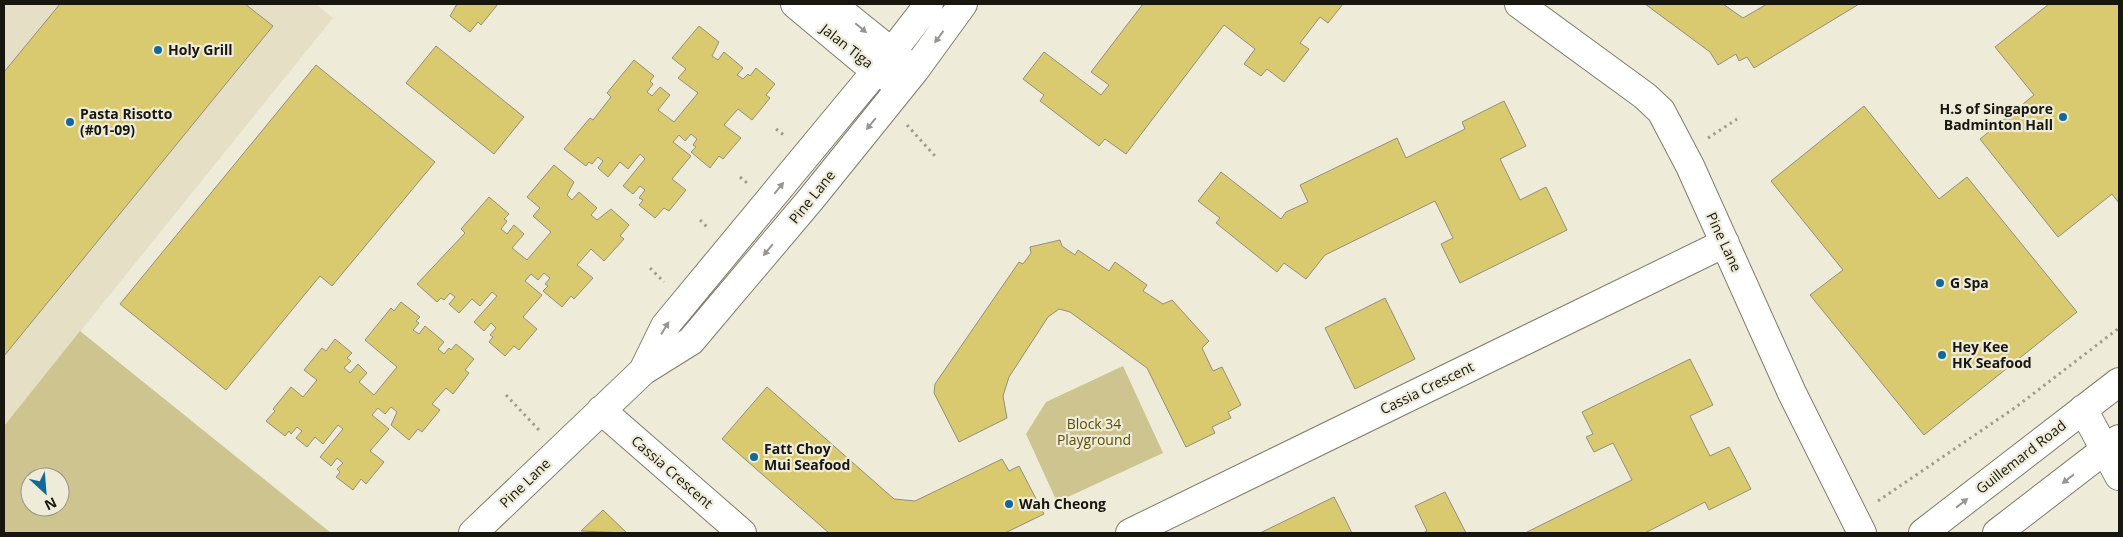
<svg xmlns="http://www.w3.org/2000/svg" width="2123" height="537" font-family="'Open Sans',sans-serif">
<rect width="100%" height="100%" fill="#eeebd8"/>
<!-- built -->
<path fill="#e5e0c5" d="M4,4H316L333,18L4,426Z"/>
<!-- green -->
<path fill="#cdc48f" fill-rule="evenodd" d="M80,331L331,533H4V426ZM30,477H60V507H30Z
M1123,366L1163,453L1057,502L1026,434L1046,402Z"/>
<!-- building -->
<path fill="#daca6f" stroke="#928f7d" d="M60,4H245L273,26L4,356V72Z
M457,4H498L481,25L478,22L470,32L450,16Z
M1143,4H1343L1328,23L1320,17L1300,43L1309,49L1284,82L1267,69L1261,76L1244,64L1255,49L1224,25L1126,154L1105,139L1099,146L1040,101L1044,95L1023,79L1044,52L1101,95L1109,85L1091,72Z
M1645,4H1723L1743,18L1767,4H1859L1754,68L1747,57L1739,61L1736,54L1718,65L1710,52Z
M2049,4H2119V203L2112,194L2058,237L1980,139L2034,95L1995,47Z
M699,26L719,42L712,56L718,60L724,52L743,68L737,75L743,79L748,74L750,76L756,68L775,84L766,95L770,98L752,120L738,109L724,125L741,138L723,159L719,156L710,168L691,152L696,147L693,145L697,139L691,134L685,141L679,135L673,142L691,156L672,179L686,190L669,211L664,208L655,218L639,205L643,200L639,198L645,190L640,186L633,194L623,186L645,159L640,154L628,169L620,162L608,177L598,168L603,161L598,157L592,164L589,162L586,166L564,149L590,118L593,120L611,97L607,93L634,60L654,76L650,81L653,84L647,92L652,96L660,87L670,95L658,110L674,122L698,93L678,78L686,69L672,58Z
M436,46L524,117L494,154L406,83Z
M316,65L435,162L332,286L320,276L226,390L120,304Z
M1504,101L1526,146L1500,159L1520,200L1546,187L1567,230L1460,283L1441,244L1453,238L1435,201L1325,255L1306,279L1284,263L1277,272L1216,223L1220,218L1198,201L1221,172L1281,219L1286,212L1308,202L1300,185L1397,138L1406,158L1465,129L1462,122Z
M1864,106L1939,199L1967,177L2077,312L1924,435L1810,295L1843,270L1771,181Z
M554,165L574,182L567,195L572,200L579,192L597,208L591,215L597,220L611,209L629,225L620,236L624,239L604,261L591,249L577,265L593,278L574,299L571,296L562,307L543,291L548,286L545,284L550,278L544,273L538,280L531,274L525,281L542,295L523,317L537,329L519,350L514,346L505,356L489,342L493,337L490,335L496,328L491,323L484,331L474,322L497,296L492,292L480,306L472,299L459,313L449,304L455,297L450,293L444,300L441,298L437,302L417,284L465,233L461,229L489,197L509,214L504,219L507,221L501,229L507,234L514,225L524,234L512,248L527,260L551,232L533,216L540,208L527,197Z
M1060,240L1062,246L1075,255L1078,250L1109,271L1115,262L1147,285L1143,291L1163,304L1172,300L1209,341L1202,348L1213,371L1222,367L1241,405L1228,412L1231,418L1212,427L1215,433L1186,447L1147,368L1070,312L1059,309L1048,317L1009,377L1003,396L1007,418L959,442L934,393L935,384L1019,262L1023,264L1031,253L1030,247Z
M1385,298L1415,359L1355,389L1325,328Z
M401,302L420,317L416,321L419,323L413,330L419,334L425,326L444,342L438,349L444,354L449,348L451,350L456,344L474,359L465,370L469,373L453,394L446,388L432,404L440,410L422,432L418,429L409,440L391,425L397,412L391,407L385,414L378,408L372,415L389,429L370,451L384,462L366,484L361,479L353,490L336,477L340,472L337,469L343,463L337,458L331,466L320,457L343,429L338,425L323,444L315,437L307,447L296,438L302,431L297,427L291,434L289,431L285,436L266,421L275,411L273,409L291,387L303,397L317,380L304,370L322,348L326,351L335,339L352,353L347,358L351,361L344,368L350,373L358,364L367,373L359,382L374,395L397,367L365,340L391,308L394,311Z
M1690,359L1713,405L1690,416L1710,456L1729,447L1751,489L1709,510L1705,502L1645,533H1525L1632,480L1613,443L1594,452L1586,437L1593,434L1582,412Z
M767,387L894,499L915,501L1002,459L1009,471L1019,466L1044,514L1005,533H829L722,439Z
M1445,492L1466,533H1423L1427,531L1415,506Z
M1334,497L1352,533H1260Z
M603,510L627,533L581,531Z"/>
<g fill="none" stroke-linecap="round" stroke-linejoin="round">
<defs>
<path id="minor" d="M795,4L862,60L892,80
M832,4L905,63
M1519,4L1645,96L1661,111L1690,166L1792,393L1862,533
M643,371L665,326L891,53L929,4
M601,410L742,533
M473,533L643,371L691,341L811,199L915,70L963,4
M1130,533L1725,243"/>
<path id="primary" d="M2083,409L2119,476
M1923,533L2119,382
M1997,533L2119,439"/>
</defs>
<!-- minor casing -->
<use href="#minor" stroke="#807d6b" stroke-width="30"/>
<!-- primary casing -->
<use href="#primary" stroke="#807d6b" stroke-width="30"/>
<!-- path -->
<path stroke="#a19e90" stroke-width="3" stroke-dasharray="2.5 4" stroke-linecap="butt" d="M907,125L935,156
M776,129L785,136
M1708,138L1737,119
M740,177L747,183
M700,220L708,228
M650,268L664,282
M506,395L539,430
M1878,501L2016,407L2119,328"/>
<!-- minor -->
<use href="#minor" stroke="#fff" stroke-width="28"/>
<!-- primary -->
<use href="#primary" stroke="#fff" stroke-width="28"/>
</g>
<!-- one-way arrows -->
<defs><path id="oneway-solid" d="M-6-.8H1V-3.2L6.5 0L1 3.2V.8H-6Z" transform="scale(1.25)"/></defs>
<g fill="#979693">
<use href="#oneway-solid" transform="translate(861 28) rotate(40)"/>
<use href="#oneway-solid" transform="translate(939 37) rotate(126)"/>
<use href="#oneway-solid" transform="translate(871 124) rotate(129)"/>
<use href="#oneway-solid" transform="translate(779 188) rotate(-51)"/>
<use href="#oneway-solid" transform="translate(768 250) rotate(130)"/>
<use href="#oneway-solid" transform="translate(665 328) rotate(-58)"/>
<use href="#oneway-solid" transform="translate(2068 479) rotate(142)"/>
<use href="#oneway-solid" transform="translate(1962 503) rotate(-38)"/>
</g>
<!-- markers -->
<g fill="#126899" stroke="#eeebd8" stroke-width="2">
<circle cx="158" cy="50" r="5"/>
<circle cx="2063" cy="117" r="5"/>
<circle cx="70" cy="122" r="5"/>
<circle cx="1940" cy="283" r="5"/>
<circle cx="1942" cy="355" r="5"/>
<circle cx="754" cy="457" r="5"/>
<circle cx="1009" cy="504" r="5"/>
</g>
<g text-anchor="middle" stroke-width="4.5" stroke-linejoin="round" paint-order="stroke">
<!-- street labels -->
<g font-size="14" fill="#17160f" stroke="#eeebd8">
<text transform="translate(847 46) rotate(38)" y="5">Jalan Tiga</text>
<text transform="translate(812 197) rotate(-51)" y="5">Pine Lane</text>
<text transform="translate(1724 242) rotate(65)" y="5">Pine Lane</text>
<text transform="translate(1427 388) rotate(-26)" y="5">Cassia Crescent</text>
<text transform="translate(2021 457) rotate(-38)" y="5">Guillemard Road</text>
<text transform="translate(672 472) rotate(41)" y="5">Cassia Crescent</text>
<text transform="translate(525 483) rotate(-44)" y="5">Pine Lane</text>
</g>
<!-- poi labels -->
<g font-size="14" font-weight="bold" fill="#17160f" stroke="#eeebd8" text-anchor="start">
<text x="168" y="55">Holy Grill</text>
<text x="2053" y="114" text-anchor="end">H.S of Singapore<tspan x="2053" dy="16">Badminton Hall</tspan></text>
<text x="80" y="119">Pasta Risotto<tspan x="80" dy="16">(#01-09)</tspan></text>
<text x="1950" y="288">G Spa</text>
<text x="1952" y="352">Hey Kee<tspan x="1952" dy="16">HK Seafood</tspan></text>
<text x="764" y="454">Fatt Choy<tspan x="764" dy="16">Mui Seafood</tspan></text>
<text x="1019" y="509">Wah Cheong</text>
</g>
<!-- park labels -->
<g font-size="14" fill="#5a4f05" stroke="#eeebd8">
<text x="1094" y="429">Block 34<tspan x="1094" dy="16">Playground</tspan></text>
</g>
</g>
<!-- border -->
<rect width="2123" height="537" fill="none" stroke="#17160f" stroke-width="10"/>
<!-- north arrow -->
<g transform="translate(45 492) rotate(154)"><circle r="24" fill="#eeebd8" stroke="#989688"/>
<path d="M0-4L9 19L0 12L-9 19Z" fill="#126899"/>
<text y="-8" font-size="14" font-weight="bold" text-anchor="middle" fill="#17160f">N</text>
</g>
</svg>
